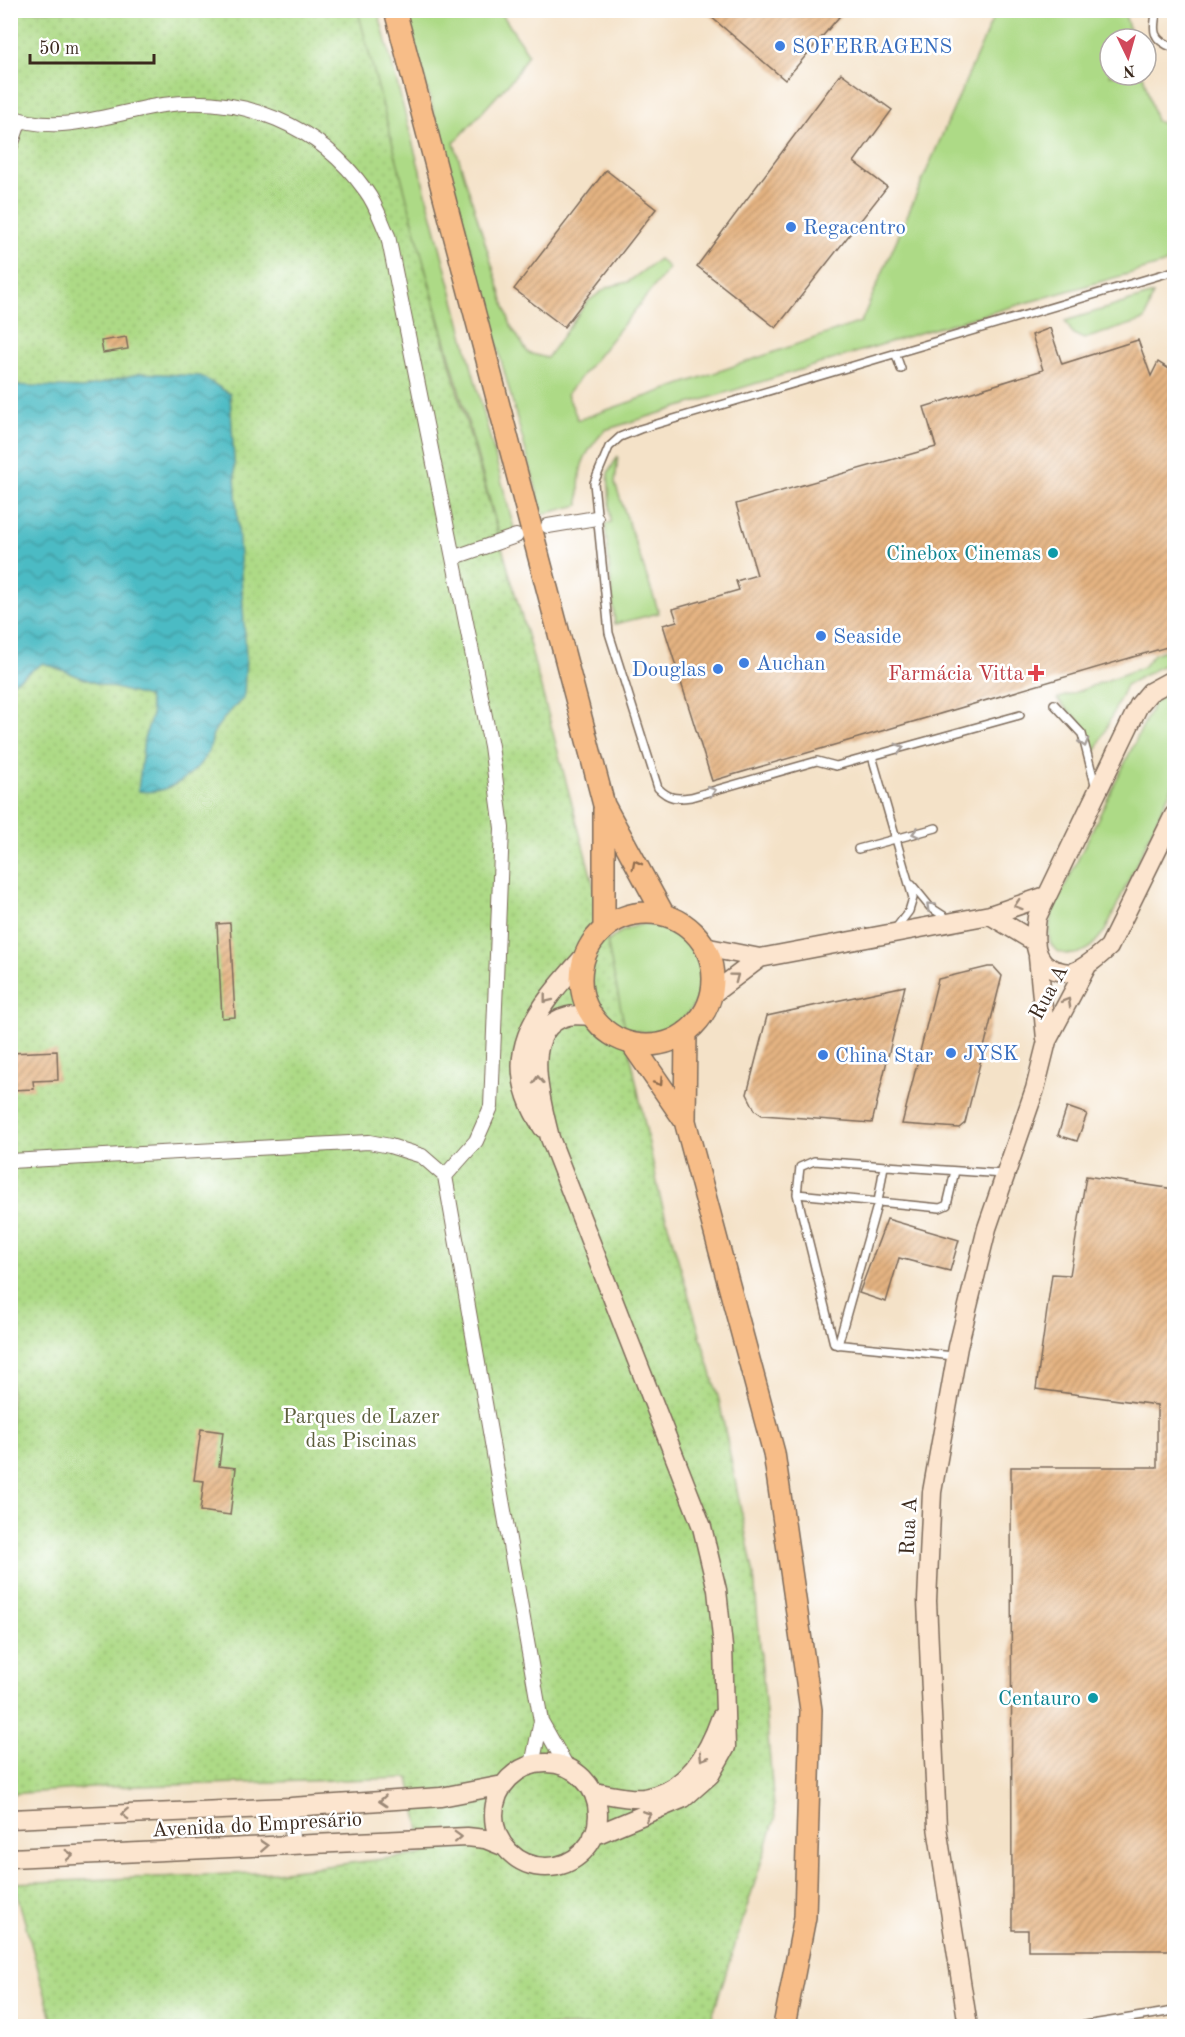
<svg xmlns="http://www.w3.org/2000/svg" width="1185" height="2037" font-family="'Old Standard TT',serif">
<defs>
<pattern id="park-dots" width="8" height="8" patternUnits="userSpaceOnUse" patternTransform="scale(1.5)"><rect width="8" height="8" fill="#adda86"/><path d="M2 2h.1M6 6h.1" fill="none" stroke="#96bb73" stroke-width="1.8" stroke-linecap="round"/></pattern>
<pattern id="water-waves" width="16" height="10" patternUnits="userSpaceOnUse" patternTransform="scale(1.5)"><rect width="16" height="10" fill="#4cbbc4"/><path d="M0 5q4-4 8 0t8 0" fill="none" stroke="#40989f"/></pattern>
<pattern id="building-hatch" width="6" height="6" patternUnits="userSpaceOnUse" patternTransform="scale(1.5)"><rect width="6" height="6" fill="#e5b482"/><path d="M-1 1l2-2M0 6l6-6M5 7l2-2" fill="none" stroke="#bb936a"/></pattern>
</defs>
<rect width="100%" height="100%" fill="#fff"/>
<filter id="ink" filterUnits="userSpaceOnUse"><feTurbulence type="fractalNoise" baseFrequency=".0167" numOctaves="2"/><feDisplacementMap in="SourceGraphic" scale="12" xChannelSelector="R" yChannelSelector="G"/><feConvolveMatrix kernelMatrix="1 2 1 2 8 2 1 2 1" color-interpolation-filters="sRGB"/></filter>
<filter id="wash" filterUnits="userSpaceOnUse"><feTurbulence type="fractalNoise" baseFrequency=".008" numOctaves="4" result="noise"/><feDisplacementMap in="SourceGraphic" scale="24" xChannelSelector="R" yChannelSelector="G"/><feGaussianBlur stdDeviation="1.35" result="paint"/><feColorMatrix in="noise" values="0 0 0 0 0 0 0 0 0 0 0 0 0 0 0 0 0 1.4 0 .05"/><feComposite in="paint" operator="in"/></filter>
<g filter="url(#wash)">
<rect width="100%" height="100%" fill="#f4e2c8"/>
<!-- grass -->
<path fill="#adda86" stroke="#748252" stroke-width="1.5" d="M354,11H378L516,536L501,541Z
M406,11H500L528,54L515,76L454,143L511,326L528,353L547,358L587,302L608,287L628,282L659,259L669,268L567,394L578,420L861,322L996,11H1124L1132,39H1110V75H1143L1156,121L1174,127V261L926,331L605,430C580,457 578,469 579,505L543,514Z
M1153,294L1145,320L1084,339L1073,334L1065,321Z
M618,456L615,483L659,613L615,624L605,524L611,522L608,473Z
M1174,647V659L1126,685L1093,757L1083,725L1057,699L1143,667L1154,654Z
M1170,690H1174V783L1105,931C1100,936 1095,944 1089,948C1078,956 1059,958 1051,944C1047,936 1050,924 1051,915L1154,703Z
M643,924C744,934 699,1071 611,1021L598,953C611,936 622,929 643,924Z"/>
<!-- park -->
<path fill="url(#park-dots)" stroke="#748252" stroke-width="1.5" d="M11,11H358L457,390L527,635L602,917L660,1197L719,1400L754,1575L775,1819L709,2026H54L14,1883L276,1872L425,1854L409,1778L106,1787L11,1794Z"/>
<!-- water -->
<path fill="url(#water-waves)" stroke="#447271" stroke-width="1.5" d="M141,373L201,376L230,394L246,656L244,698C233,708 220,721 213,734C211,739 212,744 210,748C197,775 168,796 138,791L144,739L152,715L148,697L96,683L43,663L14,682L10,678L11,385L84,388Z"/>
<g id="blocks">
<!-- building -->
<path fill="url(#building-hatch)" d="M703,10H845L785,80Z
M841,73L892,110L854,162L887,187L776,328L697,266Z
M606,170L656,209L564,327L514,289Z
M1050,328L1062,364L1138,340L1151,376L1158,362L1174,372V645L712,781L663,625L677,621L673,609L739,590L736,581L757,575L736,504L936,447L924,407L1043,370L1032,335Z
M126,337L128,349L103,353L101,341Z
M230,923L235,1017L222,1018L217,924Z
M988,967H994L1002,976L965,1123L959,1128L902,1124L938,979Z
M905,986L872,1123L762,1115L755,1110L747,1094L767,1016Z
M57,1051L58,1080L33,1081L34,1089L10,1090V1053Z
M1067,1107L1087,1114L1077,1141L1058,1135Z
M1086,1176L1174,1189V1950H1028V1930H1012L1011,1467H1157V1405L1036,1389L1052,1274L1070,1275Z
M887,1219L959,1240L950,1271L899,1258L886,1302L859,1293Z
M201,1429L223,1432L219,1466L236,1468L230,1515L200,1511L204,1481L194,1480Z"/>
</g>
</g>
<g filter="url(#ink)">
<use href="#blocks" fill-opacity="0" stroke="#7c6a5a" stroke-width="1.5"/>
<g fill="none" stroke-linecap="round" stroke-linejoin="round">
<defs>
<path id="lane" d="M1157,10C1152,31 1152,40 1174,48
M896,355L901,369
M1054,704L1082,734L1096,788
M1020,715L836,766L817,761L691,797C676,799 669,799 658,788L609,633L594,483L609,447L620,437L640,429L1174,271
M872,756L913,898L909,911L896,928
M858,849L936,828
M912,885L930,907L947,918
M797,1194L940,1208L947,1205L955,1171
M838,1345L878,1202L884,1166
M954,1356L834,1344L797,1194L800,1167L814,1161L1003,1174
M1079,2026L1174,2011"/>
<path id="street" d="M10,116C58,137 114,112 163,105C243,94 319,125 366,191C376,204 381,221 388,236L491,746L502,828L491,1107L476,1141L445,1176L541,1721L567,1767
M10,148L20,120
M548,526L596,518
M455,557L516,536
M10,1161L369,1142L390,1146L422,1156L445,1176
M532,1765L541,1721
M291,1807L292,1844"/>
<path id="secondary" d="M1174,679L1150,692L1139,705L1037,917C1034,938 1032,961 1055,970C1062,972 1068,974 1074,972C1087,967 1099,956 1109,947L1174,815
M990,915L1035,942
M704,947L760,958L990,915L1046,896
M1038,957L1046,1039
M711,995L760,958
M592,1016C585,1016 575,1014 568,1016C518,1028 542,1104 550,1138L702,1527L717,1590L723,1647L726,1747L710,1775L684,1798L593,1836
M543,1128C494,1055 537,1009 585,955
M494 1815a52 52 0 1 1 104 0a52 52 0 1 1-104 0Z
M593,1792C608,1794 629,1800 644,1798C687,1791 708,1754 721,1717
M10,1819L291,1807L441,1797L503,1785
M10,1858L467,1837L485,1839L505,1847
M968,2026L937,1827L927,1601L932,1492L958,1347L987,1228L1035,1089L1047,1041L1088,964"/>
<path id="primary" d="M395,10L604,805L664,915
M581 979a66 66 0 1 1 132 0a66 66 0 1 1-132 0Z
M604,929V809
M686,1032L685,1121L774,1453L811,1710L805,1917L784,2026
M632,1044L685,1121"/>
</defs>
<!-- lane casing -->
<use href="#lane" stroke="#7c6a5a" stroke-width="10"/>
<!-- street casing -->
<use href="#street" stroke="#7c6a5a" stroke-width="16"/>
<!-- secondary casing -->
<use href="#secondary" stroke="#7c6a5a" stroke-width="21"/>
<!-- primary casing -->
<use href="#primary" stroke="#7c6a5a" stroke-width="24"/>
<!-- lane -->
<use href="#lane" stroke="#fff" stroke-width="7"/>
<!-- street -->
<use href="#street" stroke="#fff" stroke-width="14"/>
<!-- secondary -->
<use href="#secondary" stroke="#fce5cf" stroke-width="18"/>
<!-- primary -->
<use href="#primary" stroke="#f7bd88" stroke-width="21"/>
</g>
<!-- one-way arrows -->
<defs><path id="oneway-chevron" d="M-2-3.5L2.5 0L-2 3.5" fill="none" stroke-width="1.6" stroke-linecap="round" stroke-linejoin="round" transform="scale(1.5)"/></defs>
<g stroke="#a79f9a">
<use href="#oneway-chevron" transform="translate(1084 743) rotate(74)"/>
<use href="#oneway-chevron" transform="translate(900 748) rotate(-16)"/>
<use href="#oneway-chevron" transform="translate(712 791) rotate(-16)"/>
<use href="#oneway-chevron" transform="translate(916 833) rotate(165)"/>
<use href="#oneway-chevron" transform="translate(930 906) rotate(-135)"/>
</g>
<g stroke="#906c4e">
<use href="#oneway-chevron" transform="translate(636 864) rotate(-118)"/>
<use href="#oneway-chevron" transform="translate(659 1082) rotate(56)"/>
</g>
<g stroke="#9c8876">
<use href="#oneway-chevron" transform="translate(1018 905) rotate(162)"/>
<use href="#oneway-chevron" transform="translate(735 977) rotate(-37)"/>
<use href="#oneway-chevron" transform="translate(547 999) rotate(128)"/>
<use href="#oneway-chevron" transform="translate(1067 1002) rotate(-60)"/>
<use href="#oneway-chevron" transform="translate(538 1080) rotate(-93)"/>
<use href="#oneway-chevron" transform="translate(703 1757) rotate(122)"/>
<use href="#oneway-chevron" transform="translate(383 1801) rotate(176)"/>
<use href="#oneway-chevron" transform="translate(125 1814) rotate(178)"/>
<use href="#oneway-chevron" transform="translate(647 1815) rotate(-22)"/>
<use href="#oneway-chevron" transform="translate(458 1837) rotate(-2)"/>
<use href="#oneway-chevron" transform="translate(264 1846) rotate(-3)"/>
<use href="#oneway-chevron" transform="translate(69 1855) rotate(-3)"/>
</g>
</g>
<!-- markers -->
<g fill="#3f7fe0" stroke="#fff" stroke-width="2">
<circle cx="780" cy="46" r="6"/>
<circle cx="791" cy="227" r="6"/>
<circle cx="821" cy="636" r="6"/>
<circle cx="744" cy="663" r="6"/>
<circle cx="718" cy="669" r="6"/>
<circle cx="951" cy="1053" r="6"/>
<circle cx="823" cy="1055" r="6"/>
</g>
<g fill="#0f9aa8" stroke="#fff" stroke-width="2">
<circle cx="1053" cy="553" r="6"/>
<circle cx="1093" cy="1698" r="6"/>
</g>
<path fill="#e0444e" stroke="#fff" stroke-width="2" d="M1033 664h6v6h6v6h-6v6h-6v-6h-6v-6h6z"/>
<g text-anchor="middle" stroke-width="5" stroke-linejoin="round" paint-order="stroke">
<!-- shop labels -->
<g font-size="21" fill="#366cbe" stroke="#fff" text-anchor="start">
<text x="792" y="53">SOFERRAGENS</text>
<text x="803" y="234">Regacentro</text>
<text x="833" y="643">Seaside</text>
<text x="756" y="670">Auchan</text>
<text x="706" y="676" text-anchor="end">Douglas</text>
<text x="963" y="1060">JYSK</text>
<text x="835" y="1062">China Star</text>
</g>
<!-- culture labels -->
<g font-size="21" fill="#0d838f" stroke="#fff" text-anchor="end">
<text x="1041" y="560">Cinebox Cinemas</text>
<text x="1081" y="1705">Centauro</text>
</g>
<!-- health labels -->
<g font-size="21" fill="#be3a42" stroke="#fff" text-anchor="end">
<text x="1024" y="680">Farmácia Vitta</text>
</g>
<!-- street labels -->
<g font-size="21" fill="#3b2a1e" stroke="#fff">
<text transform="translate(1048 992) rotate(-62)" y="7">Rua A</text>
<text transform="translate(908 1526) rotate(-87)" y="7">Rua A</text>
<text transform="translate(257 1824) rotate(-3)" y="7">Avenida do Empresário</text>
</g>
<!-- park labels -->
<g font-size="21" fill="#5d5f3d" stroke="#fff">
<text x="361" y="1423">Parques de Lazer<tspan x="361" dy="24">das Piscinas</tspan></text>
</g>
</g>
<!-- margin -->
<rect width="1185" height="2037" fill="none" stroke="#fff" stroke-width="36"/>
<!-- north arrow -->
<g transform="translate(1128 57) rotate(175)"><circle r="28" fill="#ffffff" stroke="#b1aaa5" stroke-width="1.5"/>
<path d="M0-4.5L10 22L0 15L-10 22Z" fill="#d1495b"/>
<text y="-9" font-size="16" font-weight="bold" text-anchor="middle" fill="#3b2a1e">N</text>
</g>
<!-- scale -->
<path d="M30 54v9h124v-9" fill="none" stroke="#3b2a1e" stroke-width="3"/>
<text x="39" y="54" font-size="18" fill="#3b2a1e" stroke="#ffffff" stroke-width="4.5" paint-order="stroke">50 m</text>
</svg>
